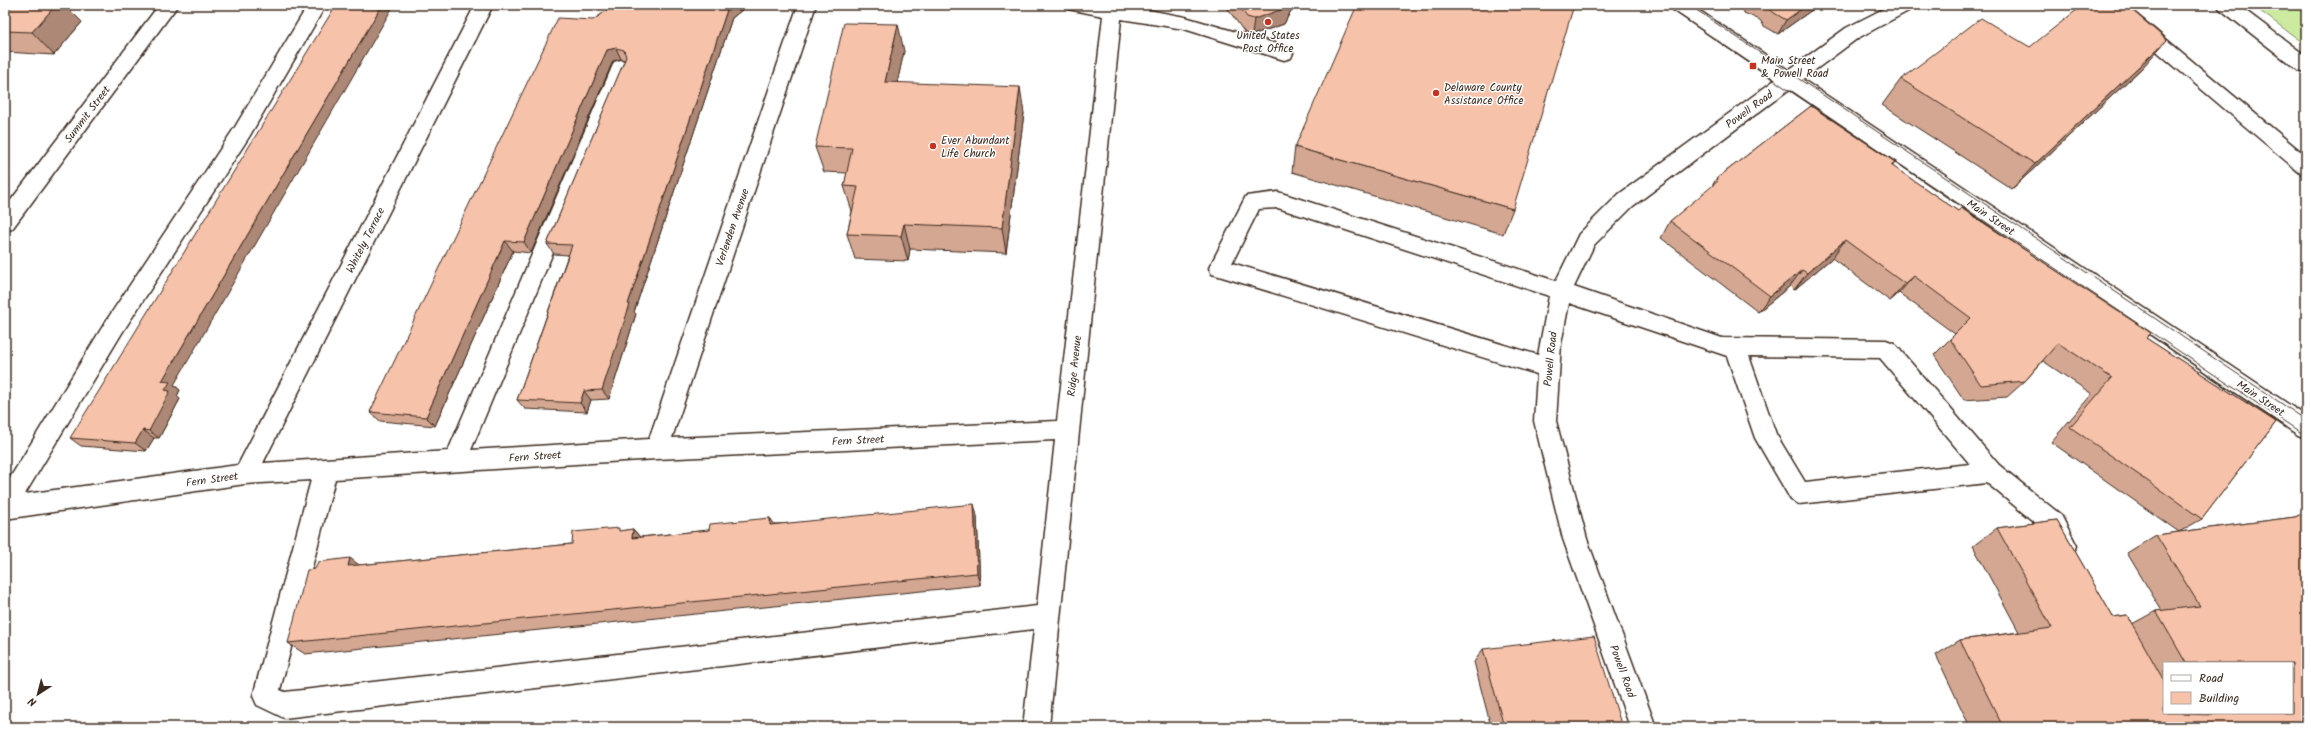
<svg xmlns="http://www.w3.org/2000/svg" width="2311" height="732" font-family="Kalam,sans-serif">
<rect width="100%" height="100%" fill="#fff"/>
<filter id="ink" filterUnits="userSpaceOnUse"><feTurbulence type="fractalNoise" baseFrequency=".025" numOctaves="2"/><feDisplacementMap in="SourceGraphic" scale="8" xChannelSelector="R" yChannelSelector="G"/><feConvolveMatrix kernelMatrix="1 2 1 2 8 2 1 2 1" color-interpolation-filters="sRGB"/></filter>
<g filter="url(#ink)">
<!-- green -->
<path fill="#cdeaa1" stroke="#848a60" d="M2252,5H2306V45Z"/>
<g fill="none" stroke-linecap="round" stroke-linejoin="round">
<defs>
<path id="minor" d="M159,5H178L12,229L5,231V208Z
M308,5H326L249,137L122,333L25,494L238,465L475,5H493L263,463L448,451L612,67L614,62L621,60L628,62L630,67L471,450L649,439L798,5H816L672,438L1057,421L1103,16L1068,9L1065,5H1122L1185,17L1291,48L1293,53L1291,58L1284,60L1184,29L1121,19L1049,727H1023L1034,629L284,718L257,705L253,696L311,480L245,484L5,519V486L106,321L235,127ZM1055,440L1037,606L285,692L280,690L335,479L657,459Z
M1891,5H1915L1912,9L1858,38L1633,206L1594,245L1574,287L1722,338L1886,340L1894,343L1999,465L2061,515L2077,546L2073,554L2065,557L2057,554L2045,531L1987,483L1799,504L1791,500L1755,438L1727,356L1569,303L1561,344L1556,421L1587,539L1656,727H1630L1563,539L1534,421L1537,374L1219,276L1212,274L1209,268L1246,196L1278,192L1556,281L1579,234L1619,194L1846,28ZM1278,208L1549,296L1538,355L1232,263L1259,209ZM1749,356L1880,358L1970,464L1805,482L1776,434Z
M2104,5H2125L2306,156V175L2299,172L2107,9Z
M2217,5H2238L2306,56V73L2299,71L2220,9Z"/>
<path id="major" d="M1669,5H1691L2306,416V438L2298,435L1672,9Z"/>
</defs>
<!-- minor casing -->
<use href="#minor" stroke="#3b2a1e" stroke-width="3"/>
<!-- major casing -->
<use href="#major" stroke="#3b2a1e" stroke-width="3"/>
<!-- minor -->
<use href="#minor" fill="#fff" fill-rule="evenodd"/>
<!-- major -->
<use href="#major" fill="#fff" fill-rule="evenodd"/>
<!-- tram -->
<path stroke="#3b2a1e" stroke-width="1" d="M1665,5L1781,85L2306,436
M1689,5L2306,420"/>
</g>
<!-- wall -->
<path fill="#d4a792" stroke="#3b2a1e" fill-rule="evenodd" d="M5,5L82,22L54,55L5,52Z
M615,5H748L732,18L634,312L636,314L609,399L591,400L587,412L525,409L517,400L568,255L554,254L547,244L625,60L621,59L613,61L531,253L513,251L435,426L380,421L370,412L593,20Z
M1225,5H1294L1284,24L1252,35L1245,33Z
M1739,5H1819L1778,34L1764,26L1760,20L1744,13Z
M2030,47L2143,67L2012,189L1882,105L1901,79Z
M904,51L897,82L1024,113L1006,253L910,249L908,261L855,259L847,234L852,211L844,186L847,173L824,172L815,147Z
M1811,106L1895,162L1892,166L1958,211L1961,208L2151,333L2146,338L2276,422L2202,519L2179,532L2295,517L2306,512V727H1970L1936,655L1960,640L2019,632L1973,546L1997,528L2057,520L2113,617L2127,615L2132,624L2156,611H2162L2127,553L2156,535L2179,532L2051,442L2092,394L2043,361L2025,381L2007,397L1964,400L1934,355L1955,334L1899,293L1890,301L1832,258L1794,290L1790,286L1758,312L1661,238L1670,221L1711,188L1716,179ZM2164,663H2292V713H2164Z
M1295,147L1513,209L1503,234L1292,172Z
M174,385L180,390L177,396L180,399L159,438H154L146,451L81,446L70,438Z
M977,516L980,585L305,654L288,643L359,565L572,544L621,531L633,529L640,537L709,530L770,518L774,524Z
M1483,649L1622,727H1491L1474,662Z"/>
<!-- shaded-wall -->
<path fill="#ad8877" stroke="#3b2a1e" d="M56,5H65L82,22L54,55L32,32Z
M382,5H394L174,385L180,390L177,396L180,399L159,438L149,431L165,390L162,381Z
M730,5H748L732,18L634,312L636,314L609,399L602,390L628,304L728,7Z
M1287,5H1294L1284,24L1252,35L1254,19Z
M1807,5H1819L1778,34L1786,20Z
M898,24L904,51L892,108L885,82Z
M2167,40L2143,67L2012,189L2035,164Z
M616,48L621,59L613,61L531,253L524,242L607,50Z
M1020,87L1024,113L1006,253L1002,228Z
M904,224L910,249L908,261L901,236Z
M1845,240L1832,258L1794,290L1807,273Z
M505,241L513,251L435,426L426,417Z
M1802,270L1790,286L1758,312L1770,296Z
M1914,276L1899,293L1890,301L1905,284Z
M584,391L591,400L587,412L580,403Z
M143,430L154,438L146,451L135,443Z
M974,504L977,516L980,585L977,573Z
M770,518L778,529L770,525Z
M633,529L643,541L632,538Z
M350,558L366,570L348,566Z"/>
<!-- building -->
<path fill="#f7c2aa" stroke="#3b2a1e" d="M5,5H56L32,32L5,31Z
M336,5H382L162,381L170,382L165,390L170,391L149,431L143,430L135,443L70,438Z
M615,5H730L728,7L628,304H630L602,390L584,391L580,403L517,400L572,245L547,244L626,57L624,50L616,48L607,50L524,242L505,241L426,417L370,412L558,18L593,20Z
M1238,5H1287L1286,8L1254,19L1247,17Z
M1357,5H1574L1513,209L1295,147Z
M1766,5H1807L1786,20L1771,11L1767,5Z
M2083,5H2126L2167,40L2035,164L1901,79L1981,18L2030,47Z
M844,23L898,24L885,82L1020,87L1002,228L904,224L901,236L847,234L858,187L844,186L852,148L815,147Z
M1811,106L1895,162L1891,165L1958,211L1961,208L2151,333L2146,338L2276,422L2202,519L2070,427L2112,378L2058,343L2025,381L1981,385L1950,339L1971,318L1914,276L1905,284L1845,240L1807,273L1802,270L1770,296L1670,221L1718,181L1716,179Z
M974,504L977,573L288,643L307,570L315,569L318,562L350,558L348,566L572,544L573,532L619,528V531L633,529L632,538L709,530L710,524L770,518V525Z
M2306,512V727H2003L1960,640L2052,628L1997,528L2057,520L2113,617L2127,615L2164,681V713H2182L2183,714L2213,715L2212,713H2292V663H2186L2156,611L2200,606L2156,535L2295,517Z
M1594,636L1622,727H1504L1483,649Z"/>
</g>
<!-- markers -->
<g fill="#c8321e" stroke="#fff" stroke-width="1.5">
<circle cx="1268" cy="22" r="4"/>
<rect x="1749" y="62" width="8" height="8" rx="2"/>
<circle cx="1436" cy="93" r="4"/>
<circle cx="933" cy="146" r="4"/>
</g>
<g text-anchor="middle" stroke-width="3" stroke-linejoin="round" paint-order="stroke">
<!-- poi labels -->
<g font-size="11" fill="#3b2a1e" stroke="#fff" text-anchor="start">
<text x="1268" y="39" text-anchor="middle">United States<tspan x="1268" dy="13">Post Office</tspan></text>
<text x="1761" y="64">Main Street<tspan x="1761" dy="13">&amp; Powell Road</tspan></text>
<text x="1444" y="91">Delaware County<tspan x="1444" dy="13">Assistance Office</tspan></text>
<text x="941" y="144">Ever Abundant<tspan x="941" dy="13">Life Church</tspan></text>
</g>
<!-- street labels -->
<g font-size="11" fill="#3b2a1e" stroke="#fff">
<text transform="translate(1749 109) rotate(-36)" y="4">Powell Road</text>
<text transform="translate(87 114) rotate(-53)" y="4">Summit Street</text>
<text transform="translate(1991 217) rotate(34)" y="4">Main Street</text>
<text transform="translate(732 227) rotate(-71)" y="4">Verlenden Avenue</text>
<text transform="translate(365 240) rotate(-63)" y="4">Whitely Terrace</text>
<text transform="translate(1550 359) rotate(-84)" y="4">Powell Road</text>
<text transform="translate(1074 366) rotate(-84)" y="4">Ridge Avenue</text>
<text transform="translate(2261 398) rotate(34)" y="4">Main Street</text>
<text transform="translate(858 440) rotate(-3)" y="4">Fern Street</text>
<text transform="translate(535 456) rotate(-4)" y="4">Fern Street</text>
<text transform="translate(212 479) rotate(-8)" y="4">Fern Street</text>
<text transform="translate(1623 671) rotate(70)" y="4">Powell Road</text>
</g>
</g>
<!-- margin -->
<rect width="2311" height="732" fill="none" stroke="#fff" stroke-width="20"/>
<rect x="10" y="10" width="2291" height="712" fill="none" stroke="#3b2a1e" stroke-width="1.5" filter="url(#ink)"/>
<!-- legend -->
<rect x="2163" y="662" width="130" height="52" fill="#ffffff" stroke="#b1aaa5"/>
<rect x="2171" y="675" width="20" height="6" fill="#ffffff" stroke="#b1aaa5"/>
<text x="2199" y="682" font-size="12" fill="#3b2a1e">Road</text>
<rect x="2171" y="692" width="20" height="12" fill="#f7c2aa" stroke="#b1aaa5"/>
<text x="2199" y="702" font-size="12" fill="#3b2a1e">Building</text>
<!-- north arrow -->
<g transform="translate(38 694) rotate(216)" stroke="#ffffff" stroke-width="3" paint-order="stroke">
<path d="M0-3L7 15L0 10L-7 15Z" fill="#3b2a1e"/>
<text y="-6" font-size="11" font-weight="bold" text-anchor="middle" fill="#3b2a1e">N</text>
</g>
</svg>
